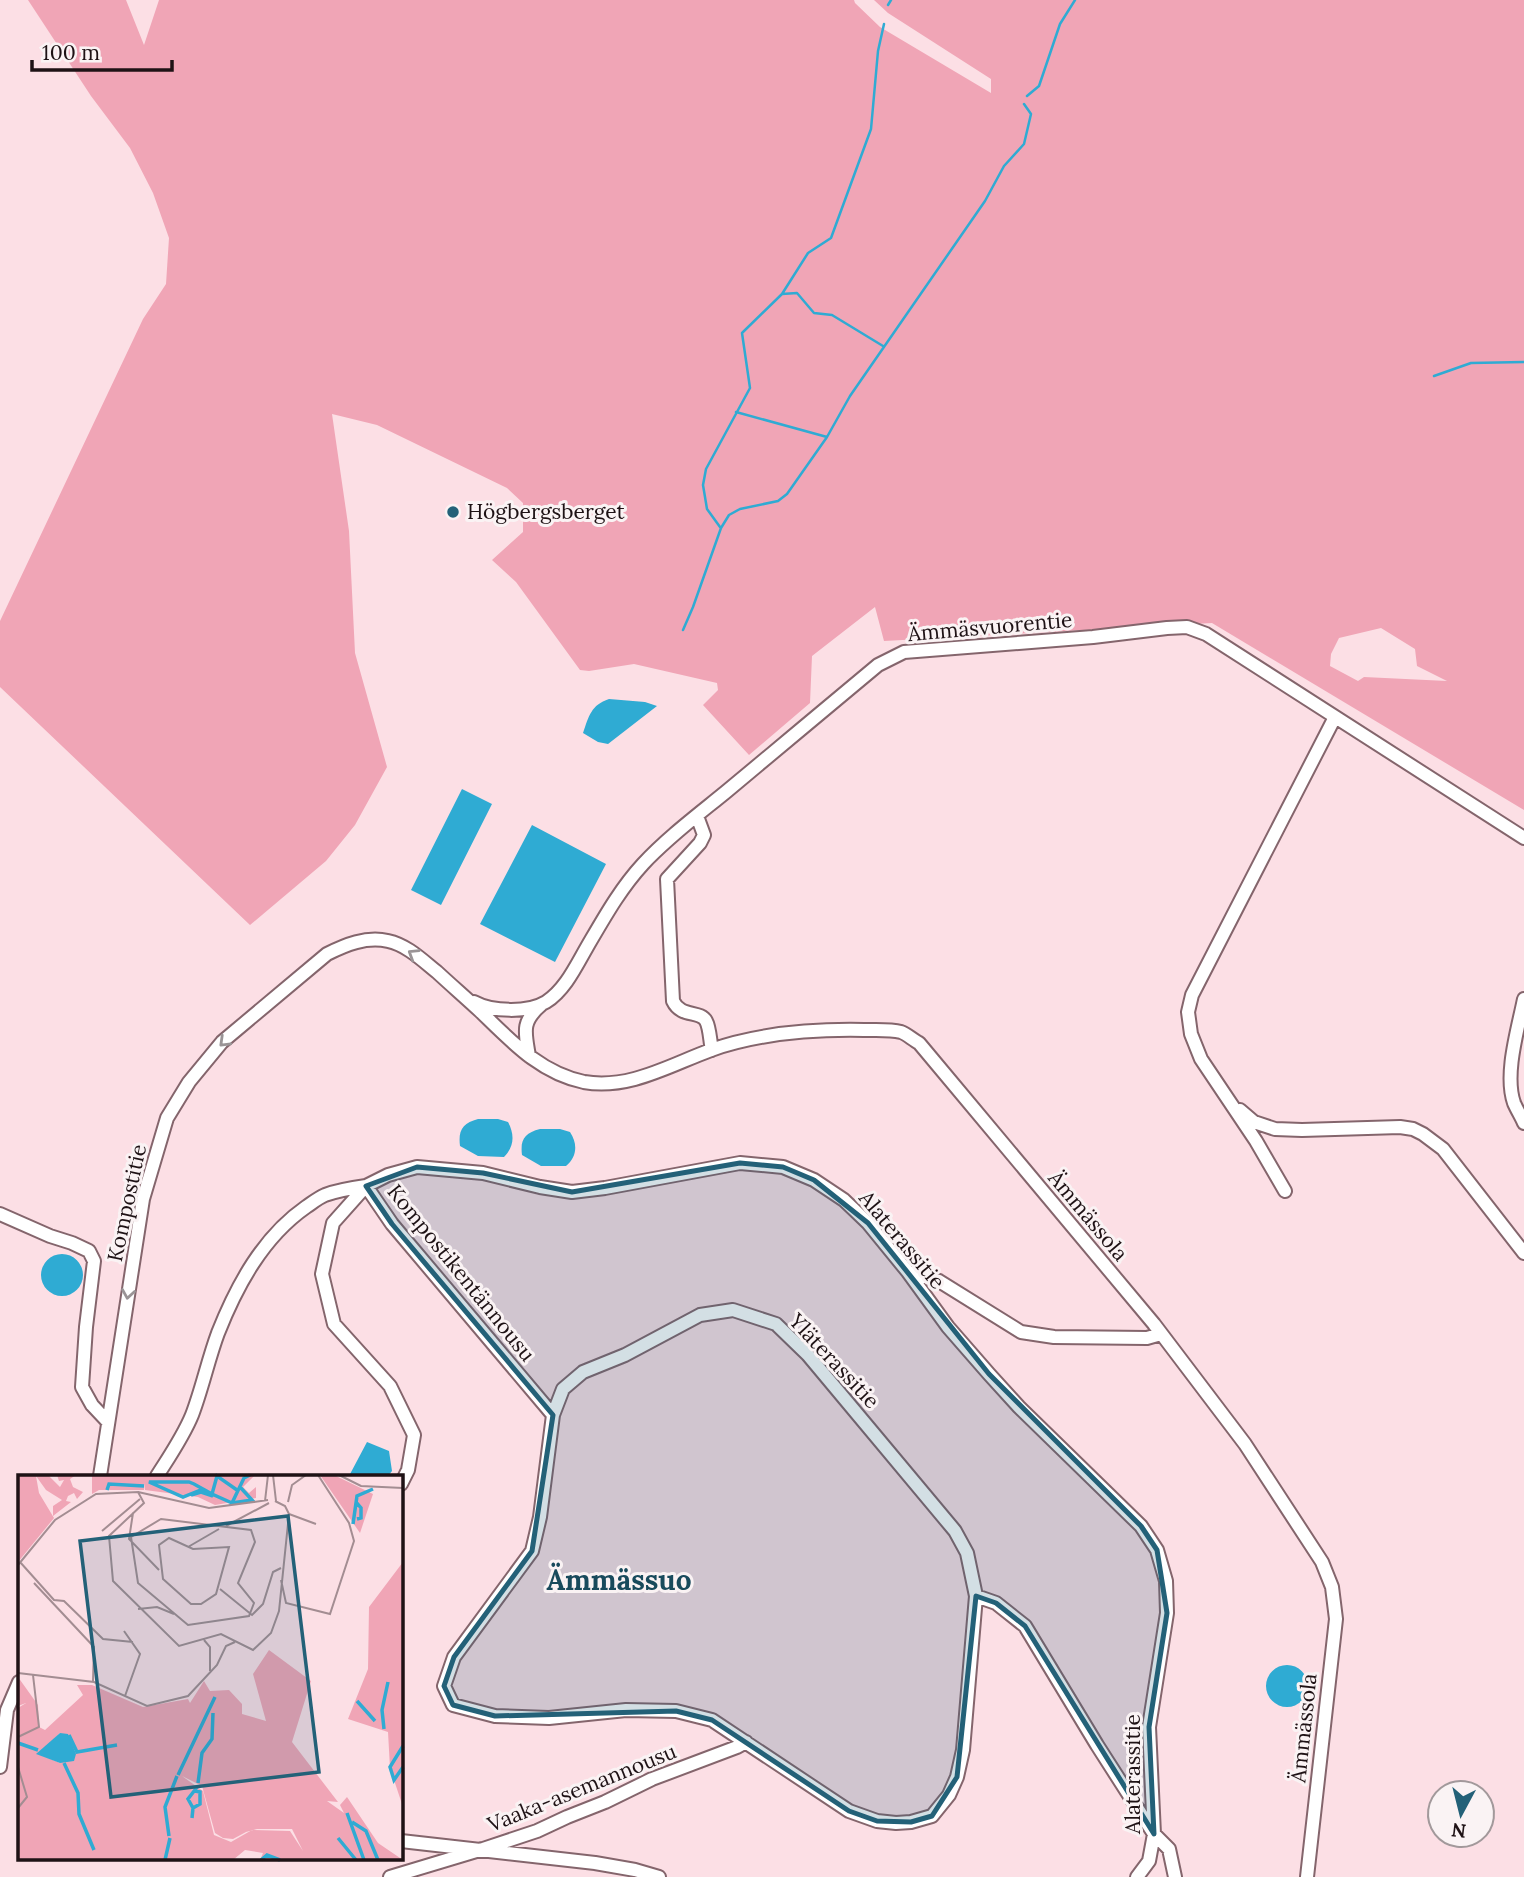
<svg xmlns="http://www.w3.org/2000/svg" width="1524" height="1877" font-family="Lora,serif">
<rect width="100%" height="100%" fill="#fcdfe5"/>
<!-- green -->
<path fill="#f0a5b6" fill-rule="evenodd" d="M28,0H126L144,45L159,0H854L855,3L880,27L991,93V79L888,13L874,0H1524V810L1212,623L884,641L875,607L812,656L810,703L749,755L703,705L718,690L717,683L634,664L589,671L580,670L516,582L492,560L523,532V503L507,488L377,425L332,414L349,531L355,653L387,767L355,825L326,861L250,925L0,687V621L143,319L166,284L169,238L153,193L130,148L91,96ZM1381,628L1415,649L1417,666L1447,681L1364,677L1358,681L1330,666L1331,654L1339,638Z"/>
<!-- water -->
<path fill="#2fabd3" d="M609,699L645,702L657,706L608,744L598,742L583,733C589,716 591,705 609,699Z
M462,789L492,804L441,905L411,890Z
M532,825L606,864L555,962L480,924Z
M478,1119H498L508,1122C515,1135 514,1147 504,1157L478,1156L460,1146C458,1130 463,1123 478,1119Z
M540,1129H560L570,1132C578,1144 577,1157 566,1166H541L522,1155C520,1139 525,1133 540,1129Z
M41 1275a21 21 0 1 1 42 0a21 21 0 1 1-42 0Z
M367,1442L389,1451L392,1471L388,1476H349Z
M1266 1686a21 21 0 1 1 42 0a21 21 0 1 1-42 0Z"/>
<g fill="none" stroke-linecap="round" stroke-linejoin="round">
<!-- stream -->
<path stroke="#2fabd3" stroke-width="2.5" d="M888,5L891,0
M1027,96L1039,86L1060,24L1075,0
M782,294L797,293L814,313L832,315L883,346
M1434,376L1471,363L1524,362
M736,412L827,437
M720,527L707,509L703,485L706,469L750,388L742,333L782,294L808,253L831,238L871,129L878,51L884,24
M683,630L693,607L721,528L729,515L740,509L778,501L787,494L827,437L850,396L985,201L1004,166L1024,144L1031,114L1024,104"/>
<defs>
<path id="minor" d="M697,816L704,835L700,843L667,879L673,1001C681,1018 700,1010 706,1021C710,1028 710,1042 712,1050
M1524,999C1518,1029 1504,1074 1514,1103C1517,1110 1521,1116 1524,1123
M474,1002C492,1012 528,1013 546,1002C565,990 576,966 587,947C604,918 620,889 643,864C668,837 699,814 727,791C777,749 828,707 878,665L904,652L1093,637L1167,628L1187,627L1206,634L1524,838
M529,1056C525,1032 521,1022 541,1005
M1240,1110L1254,1122L1275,1129L1302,1130L1400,1127L1413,1129L1423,1134L1443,1149L1524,1253
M1285,1191L1256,1141L1201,1059L1191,1034L1188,1012L1192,995L1335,717
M0,1214L50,1236L72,1243L89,1251L94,1261L86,1327L82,1387L92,1405L108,1422
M908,1272L939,1281L1021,1332L1054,1337L1147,1338L1161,1334
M733,1310L776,1324L808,1355L955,1531L967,1553L976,1596L963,1750L957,1777L949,1795L932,1816L911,1822L896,1823L877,1821L849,1811L712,1720L676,1711L626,1710L549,1718L495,1716L453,1705L444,1686L454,1657L532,1551L540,1517L553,1415L563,1389L583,1372L625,1355L700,1315Z
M100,1476L143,1199L167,1118L189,1082L222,1042L327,954C345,945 366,936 388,941C407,945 422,960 437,972C451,985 466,998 480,1011C511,1041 540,1073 584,1082C629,1090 670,1065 711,1050C759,1033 813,1029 864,1030C875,1030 890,1029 901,1032C907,1034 913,1040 919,1043L1154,1324L1245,1444L1322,1562L1332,1587L1336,1619L1307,1877
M157,1476C169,1457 183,1437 192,1415C202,1389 208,1360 218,1333C237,1285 263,1237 306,1207C312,1203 318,1198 325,1195C338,1190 352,1188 366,1186L392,1224L553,1415
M401,1484L408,1470L414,1435L390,1386L334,1324L322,1274L333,1223L366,1186L388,1175L417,1167L483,1173L540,1187L572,1192L605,1188L740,1163L783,1167L814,1180L844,1200L868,1223L908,1272L948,1327L989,1374L1019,1407L1141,1526L1157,1550L1166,1581L1167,1613L1149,1727L1154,1834L1149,1861L1137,1877
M976,1596L996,1603L1025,1626L1097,1745L1154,1834L1169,1849L1175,1877
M0,1767L7,1710L19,1682
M401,1841L595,1863L635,1870L659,1877
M390,1877L483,1849L537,1831L567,1817L605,1802L652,1779L737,1747L746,1742"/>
</defs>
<!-- minor casing -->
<use href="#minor" stroke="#84656c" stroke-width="16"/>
<!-- minor -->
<use href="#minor" stroke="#fff" stroke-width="12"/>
</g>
<!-- one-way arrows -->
<defs><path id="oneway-chevron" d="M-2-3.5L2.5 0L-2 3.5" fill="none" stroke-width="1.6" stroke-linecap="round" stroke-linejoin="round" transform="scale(1.75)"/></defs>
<g stroke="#9a9496">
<use href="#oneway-chevron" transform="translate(413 954) rotate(-148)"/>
<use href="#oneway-chevron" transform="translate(224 1042) rotate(136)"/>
<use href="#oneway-chevron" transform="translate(128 1294) rotate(99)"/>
</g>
<!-- marked area -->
<path fill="#236178" fill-opacity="0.2" stroke="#236178" stroke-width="5" stroke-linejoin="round" d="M740,1163L783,1167L814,1180L868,1223L989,1374L1141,1526L1157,1550L1167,1613L1149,1727L1154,1834L1025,1626L996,1603L976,1596L957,1777L932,1816L911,1822L877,1821L849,1811L712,1720L676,1711L495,1716L453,1705L444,1686L454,1657L532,1551L553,1415L392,1224L366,1186L417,1167L483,1173L572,1192Z"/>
<!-- markers -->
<circle fill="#236178" stroke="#faf3f4" stroke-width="2.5" cx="453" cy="512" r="7"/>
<g text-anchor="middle" stroke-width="6" stroke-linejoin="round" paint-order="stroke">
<!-- poi labels -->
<g font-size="21" fill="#1e1215" stroke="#faf3f4" text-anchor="start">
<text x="467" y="519">Högbergsberget</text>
</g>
<!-- street labels -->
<g font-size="21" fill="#1e1215" stroke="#faf3f4">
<text transform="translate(990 627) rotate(-5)" y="7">Ämmäsvuorentie</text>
<text transform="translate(127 1203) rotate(-78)" y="7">Kompostitie</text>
<text transform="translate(1088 1216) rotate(50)" y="7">Ämmässola</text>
<text transform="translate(902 1240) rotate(50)" y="7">Alaterassitie</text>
<text transform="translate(461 1273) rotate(51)" y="7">Kompostikentännousu</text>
<text transform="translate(834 1361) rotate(47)" y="7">Yläterassitie</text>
<text transform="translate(1304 1728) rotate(-84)" y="7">Ämmässola</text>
<text transform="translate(1133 1774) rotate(-90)" y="7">Alaterassitie</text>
<text transform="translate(582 1788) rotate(-22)" y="7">Vaaka-asemannousu</text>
</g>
<!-- district labels -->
<g font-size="28" font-weight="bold" fill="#184a5c" stroke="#faf3f4">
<text x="619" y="1590">Ämmässuo</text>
</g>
</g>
<!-- overview -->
<g transform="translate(18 1475)">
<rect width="385" height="385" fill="#fcdfe5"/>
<path d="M0,0L31,1L42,12L46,5L41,6L39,0H58L52,4L55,12L65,17L59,24L56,18L50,21L48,26L53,27L35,41V31L44,25L28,15L18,1L21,18L36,43L0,87ZM74,0H237L225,12L231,18L238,12V23L197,30L180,22L127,15L126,8V15H81L74,19ZM302,0H316L355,19L342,58ZM385,87V332L372,293L370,257L330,244L350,194L351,132ZM251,175L293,206L274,267L320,327L309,326L326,338L322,330L329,322L360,368L385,385H242L245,378L227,375L215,385H0V233L8,228L0,231V202L20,230L21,252L27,255L65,220L59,210H74L125,232L170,224L172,228L186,206L192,216L211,215L224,229V239L248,246L235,199ZM42,258L57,276L42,288L21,279ZM164,301L184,311L197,358L205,363L215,364L228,357L239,354H274L285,376L272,356L234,355L213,367L196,360L185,316Z" fill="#f0a5b6" fill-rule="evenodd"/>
<path d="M42,258L50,259L58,279L56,286L42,288L18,279Z" fill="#2fabd3"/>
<path fill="none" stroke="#2fabd3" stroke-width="3.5" d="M222,12L234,25L214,28L226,3L232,0M185,14L165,22L131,7H171L176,9L194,19M89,15L91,9L126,11M173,20L183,17L195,21M338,27L343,33V43L339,44M214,28L194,19L199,1L219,15M335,49L339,21L355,14M339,226L357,246M366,254L364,235L370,207M51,260L59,277L99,270M0,268L20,275M385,271L372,292L376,305L385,292M46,288L60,318L61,339L76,375M160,300L197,222M180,308L184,278L194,264L195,238M175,333L182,329V317L177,316M329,338L346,385M174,343L175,333L170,324L180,311M334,347L348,356L360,385M151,361L147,332L159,301M320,363L338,385M147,385L152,363M243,385L249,380L262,385"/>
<path fill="none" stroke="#a38d92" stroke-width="2" d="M255,0L258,26M321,0L343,11L385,13M120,17L191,33L250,25M247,26L250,0M270,27L274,10L288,0M115,38L111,64L141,95M271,39L298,49M143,44L233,55L237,67L220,108L236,128L231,141L170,150L120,108L113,62ZM208,51L251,28M84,56L122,24M151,63L175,74L211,72L198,119L183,129H173L145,104L141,70ZM170,72L201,54M2,87L36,125L46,126L85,164L115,167M0,90L37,45L78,19L120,17L126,28L91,61L95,106L161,171L203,159L235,175L253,158L261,136L271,39L267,31L257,26M263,105L268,128L312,139L336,66L331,48L300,0M16,108L76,172L75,206M202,114L234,140L245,129L255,97L263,93M120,134L139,132L156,139M106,156L122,179L107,221M186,165L192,172V196M0,198L76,207L129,231L170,221L199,190L208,171L217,167M0,262L21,252L15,200M0,292L9,322L0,333"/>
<path fill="#236178" fill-opacity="0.15" stroke="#236178" stroke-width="3.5" d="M270,41L301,297L93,322L62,66Z"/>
<rect width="385" height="385" fill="none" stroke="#1e1215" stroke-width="3.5"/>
</g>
<!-- north arrow -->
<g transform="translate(1461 1814) rotate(187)"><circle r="33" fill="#faf3f4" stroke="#a2999b" stroke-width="2"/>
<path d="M0-5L12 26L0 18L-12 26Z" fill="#236178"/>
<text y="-10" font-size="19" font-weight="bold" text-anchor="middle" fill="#1e1215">N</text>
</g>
<!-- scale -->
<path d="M32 60v10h140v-10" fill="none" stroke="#1e1215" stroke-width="3.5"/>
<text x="42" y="60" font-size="21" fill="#1e1215" stroke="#faf3f4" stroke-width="5" paint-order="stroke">100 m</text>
</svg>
